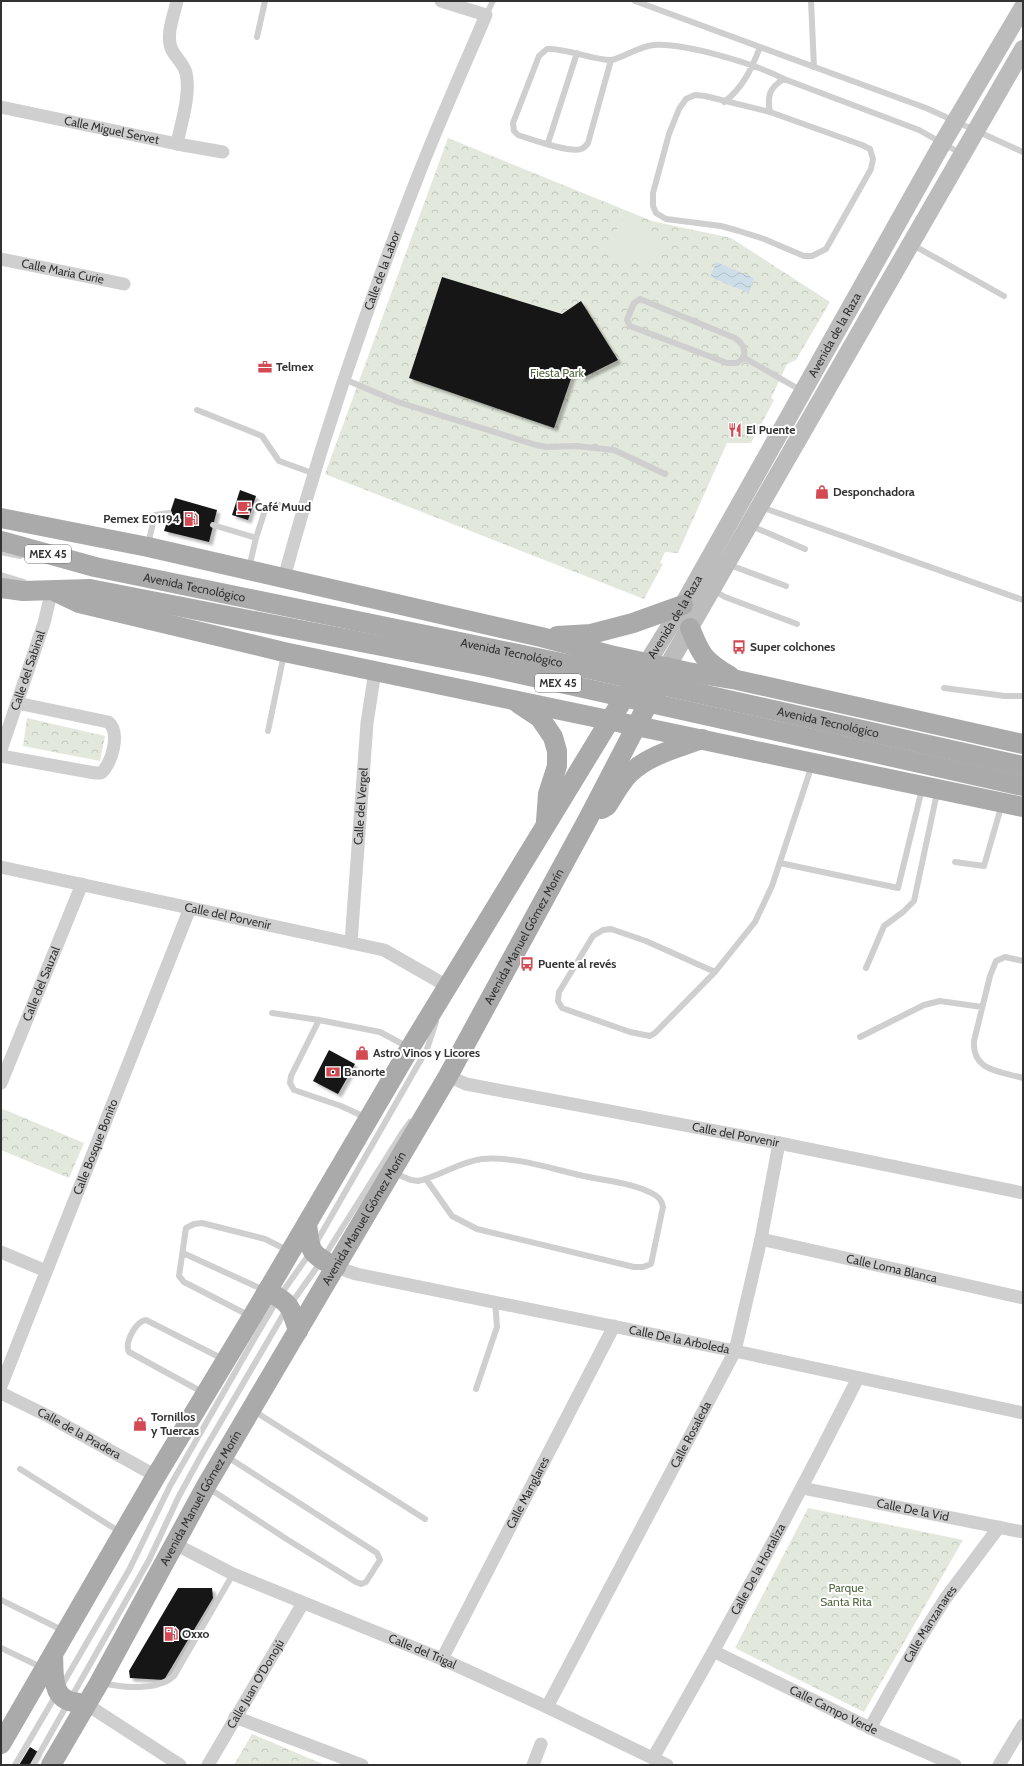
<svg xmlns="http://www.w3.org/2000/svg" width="1024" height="1766" font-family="Cabin,sans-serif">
<defs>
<pattern id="park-crowns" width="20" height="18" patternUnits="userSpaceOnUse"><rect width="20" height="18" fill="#e2e8dc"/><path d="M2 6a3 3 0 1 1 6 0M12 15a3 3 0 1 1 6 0" fill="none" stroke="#c2c7bd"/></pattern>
<pattern id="water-waves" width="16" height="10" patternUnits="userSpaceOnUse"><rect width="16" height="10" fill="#cedee8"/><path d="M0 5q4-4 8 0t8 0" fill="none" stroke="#b1bfc7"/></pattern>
<filter id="shadow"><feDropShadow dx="3.5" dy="3.5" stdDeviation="1" flood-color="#0004"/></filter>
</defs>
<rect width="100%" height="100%" fill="#fff"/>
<!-- park -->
<path fill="url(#park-crowns)" d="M448,138L652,221L731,238L830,302L796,360L787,364L771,398L774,400L751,443H727L678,553L665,552L660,563L663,564L644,599L325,474Z
M27,718L105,736L100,761L23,746Z
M3,1109L84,1143L69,1178L1,1150V1114Z
M808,1508L963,1540L864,1712L735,1648Z
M252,1734L325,1765H234Z"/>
<!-- pitch -->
<path fill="#e2e8dc" d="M626,214L661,248L658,260L611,264L612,237Z"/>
<!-- water -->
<path fill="url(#water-waves)" d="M716,262L754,278L749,293L710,277Z"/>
<!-- building -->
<path fill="#191919" filter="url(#shadow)" d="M442,277L562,314L581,301L618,360L582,378L579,373L572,376L554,428L409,378Z
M240,490L256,496L248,520L232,515Z
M175,498L217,510L209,542L164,531Z
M329,1050L355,1064L338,1094L313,1081Z
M178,1588H212L213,1598L164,1680L130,1678L129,1671Z
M30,1747L38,1752L30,1765H19Z"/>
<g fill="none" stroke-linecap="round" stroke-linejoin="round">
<!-- lane -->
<path stroke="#cfcfcf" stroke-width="6" d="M635,1L926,108L1023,152
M811,1L814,67
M486,15L493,1
M257,37L265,1
M611,60L588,143C586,146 584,148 581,149C569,153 531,139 518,135L514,131L513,123L539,56L547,49C567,48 592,60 611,60C621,59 639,46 654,45C685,43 756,64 784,79L919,130L960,153
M695,95L705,96L770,112L862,145L870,149L873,159L871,169L826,249L812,256H804L764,239L739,231L721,226L666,219L656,213L653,206V193L669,134L679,109L686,99Z
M724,102C743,88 752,68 760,47
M770,112C767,96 769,88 784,79
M548,143L577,53
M911,244L1004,296
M640,299L735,338C745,345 749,356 737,363H727L630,326L627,320L634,303Z
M743,357L802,391
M344,379L398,402L536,445L546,447L576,446L614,450L665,474
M197,410L262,436L279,461L315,474
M761,507L1023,600
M213,525L256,538
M749,525L805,549
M148,544L155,515L169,513
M1,552L20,556
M727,564L786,586
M249,568L256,538L266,507L276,504L302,511
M1,575L24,582
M713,590L725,597L797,624
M944,688L1005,696H1023
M268,731L284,654
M955,862L984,866L1002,804
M780,863L898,888L922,789
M1023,961L1005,957L996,961L990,976L974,1041C972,1071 999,1071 1023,1078
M866,968L884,926L903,912L914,901L937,793
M715,972L646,941L611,929L603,930L593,936L559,992L558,1001L562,1008L630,1032L650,1036L655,1033L715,972L755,922L772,886L812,765
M272,1013L319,1020L380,1032L408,1047
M319,1020L291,1076L290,1083L294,1090L341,1106L367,1118
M860,1037L924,1005L940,1001L982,1007
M394,1173L411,1180L418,1181C440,1176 459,1162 482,1159C516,1156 551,1169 584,1176C607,1181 635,1183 655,1195C660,1198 662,1201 663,1207L651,1264L643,1267H634L477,1229L452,1216L426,1179
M316,1243L427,1049L436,1022
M183,1253L264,1290
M250,1316L184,1282L179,1276L186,1228L194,1224L202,1223L265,1239L289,1251
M476,1389L497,1327L495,1301
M204,1393L129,1352C124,1343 136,1321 146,1320L223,1359
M254,1411L425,1519
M20,1469L120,1532
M207,1487L288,1540L356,1582L361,1584L366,1582L380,1560L377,1553L226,1456
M1,1600L64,1631
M1,1648L43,1668
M102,1683C124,1688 157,1691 174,1676L233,1574
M61,1687L129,1570L170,1486L253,1341L279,1297L310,1253
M15,1765L56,1695
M33,1765L149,1560L179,1496L202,1454L283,1315L322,1260L402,1133L410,1122"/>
<!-- street -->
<g stroke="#cfcfcf" stroke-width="13">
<path d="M177,1C174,15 165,36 172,50C176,58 184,64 186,73C191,94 181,123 177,144"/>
<path id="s1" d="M1,107L177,144L223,152"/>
<path id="s2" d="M1,259L124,284"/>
<path id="s3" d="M284,578C321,442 366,308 418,176C439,122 463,69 486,15L441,1"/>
<path id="s4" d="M1,750L44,623L52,590"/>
<path d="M1,756L95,773H101C112,764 121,732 108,722L17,703"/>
<path id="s5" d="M1,867L384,950L447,986"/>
<path id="s6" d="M351,943L367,723L375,671"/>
<path id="s7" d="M448,1076L466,1084L779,1143L1023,1193"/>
<path id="s8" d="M1,1083L82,884"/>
<path id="s9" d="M761,1239L1023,1298"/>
<path d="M1,1252L46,1271"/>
<path id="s10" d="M336,1267L356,1274L735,1351L1023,1413"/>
<path id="s11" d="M1,1386L190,908"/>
<path id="s12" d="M1,1393L48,1416L156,1476"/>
<path id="s13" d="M802,1488L1023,1532"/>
<path id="s14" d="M175,1544L233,1574L442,1659L547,1707L667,1765"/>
<path id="s15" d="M715,1652L870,1728L955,1765"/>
<path id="s16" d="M442,1659L614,1326"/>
<path d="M86,1704L180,1765"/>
<path id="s17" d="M547,1707L735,1351L761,1239L779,1143"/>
<path d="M235,1717L362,1765"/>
<path id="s18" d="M870,1728L919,1640L945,1599L999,1527"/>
<path id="s19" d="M653,1758C725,1633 793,1507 858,1378"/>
<path id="s20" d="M208,1765L303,1603"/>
<path d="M533,1765L541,1744"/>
<path d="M999,1765L1023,1725"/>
</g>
<!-- secondary -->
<g stroke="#bcbcbc" stroke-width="18">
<path id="s21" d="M647,663L683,605L942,144L1023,7"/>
<path d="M667,667L1023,49"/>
</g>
<!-- primary -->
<g stroke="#aaa" stroke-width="20">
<path d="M1,518L148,547L541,637L610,655L688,672L737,680L1023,744"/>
<path id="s22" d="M1,541L95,567L576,666L1023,766"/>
<path d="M1,588L23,591L90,589L489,667L1023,786"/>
<path d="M56,592L79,603L284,652L1023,807"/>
<path d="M690,628C701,655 704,661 730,676"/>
<path d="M557,636L591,634L633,623L683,605"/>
<path d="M519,704L540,718L553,737L557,751V766L548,794L546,821"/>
<path d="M602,809L607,806C614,795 621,782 630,773C651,754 676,749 702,739"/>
<path d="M307,1224C310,1252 310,1254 336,1267"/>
<path d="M267,1291C290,1302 291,1307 298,1331"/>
<path d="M53,1655C54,1669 51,1693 67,1700C73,1703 80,1703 86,1704"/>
<path d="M1,1744L156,1476L252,1317L410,1048L610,720L647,663"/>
<path id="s23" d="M51,1765L99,1683L206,1486L448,1076L588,819L667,667"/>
</g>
</g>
<!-- icons -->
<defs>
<symbol id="office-bare" viewBox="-9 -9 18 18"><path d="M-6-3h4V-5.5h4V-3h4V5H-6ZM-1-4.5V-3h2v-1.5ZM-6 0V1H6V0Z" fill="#d34a53" stroke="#fff" stroke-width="2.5" paint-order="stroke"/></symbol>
<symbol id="restaurant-bare" viewBox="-9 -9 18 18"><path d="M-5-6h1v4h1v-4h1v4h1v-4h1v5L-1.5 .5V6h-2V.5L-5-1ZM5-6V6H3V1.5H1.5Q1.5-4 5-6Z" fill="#d34a53" stroke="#fff" stroke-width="2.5" paint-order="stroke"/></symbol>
<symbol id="shop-bare" viewBox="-9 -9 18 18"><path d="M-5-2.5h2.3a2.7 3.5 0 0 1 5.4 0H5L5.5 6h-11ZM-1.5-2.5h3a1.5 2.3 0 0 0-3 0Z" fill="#d34a53" stroke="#fff" stroke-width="2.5" paint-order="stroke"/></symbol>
<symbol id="cafe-bare" viewBox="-9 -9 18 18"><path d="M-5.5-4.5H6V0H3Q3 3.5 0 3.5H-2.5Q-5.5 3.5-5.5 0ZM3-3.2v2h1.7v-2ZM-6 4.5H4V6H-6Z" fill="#d34a53" stroke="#fff" stroke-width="2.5" paint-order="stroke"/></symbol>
<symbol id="fuel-bare" viewBox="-9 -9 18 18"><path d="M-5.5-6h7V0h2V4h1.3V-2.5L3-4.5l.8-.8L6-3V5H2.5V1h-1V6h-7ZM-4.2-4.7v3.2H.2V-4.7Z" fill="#d34a53" stroke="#fff" stroke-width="2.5" paint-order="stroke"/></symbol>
<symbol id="bus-bare" viewBox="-9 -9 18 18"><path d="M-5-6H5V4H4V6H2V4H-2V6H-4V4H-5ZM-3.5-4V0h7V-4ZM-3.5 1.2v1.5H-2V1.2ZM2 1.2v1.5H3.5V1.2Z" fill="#d34a53" stroke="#fff" stroke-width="2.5" paint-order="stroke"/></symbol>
<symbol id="bank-bare" viewBox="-9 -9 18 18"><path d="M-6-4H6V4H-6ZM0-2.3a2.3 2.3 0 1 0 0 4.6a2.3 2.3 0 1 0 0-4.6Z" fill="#d34a53" stroke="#fff" stroke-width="2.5" paint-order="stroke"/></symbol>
</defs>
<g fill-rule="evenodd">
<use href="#office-bare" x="255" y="357" width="20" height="20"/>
<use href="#restaurant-bare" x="725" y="420" width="20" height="20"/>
<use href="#shop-bare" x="812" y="482" width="20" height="20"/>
<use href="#cafe-bare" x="234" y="497" width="20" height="20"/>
<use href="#fuel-bare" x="181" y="509" width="20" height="20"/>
<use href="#bus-bare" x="729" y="637" width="20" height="20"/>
<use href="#bus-bare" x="517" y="954" width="20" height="20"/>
<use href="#shop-bare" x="352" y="1043" width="20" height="20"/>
<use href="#bank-bare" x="323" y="1062" width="20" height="20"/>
<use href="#shop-bare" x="130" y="1414" width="20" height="20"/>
<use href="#fuel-bare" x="161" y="1624" width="20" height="20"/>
</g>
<g text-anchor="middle" stroke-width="4" stroke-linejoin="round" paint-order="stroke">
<!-- shield labels -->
<g fill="#fff" stroke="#707070" stroke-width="1">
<rect x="25" y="545" width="46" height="18" rx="3"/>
<rect x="535" y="674" width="46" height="18" rx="3"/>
</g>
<g font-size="11" font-weight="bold" fill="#323232">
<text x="48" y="558">MEX 45</text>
<text x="558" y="687">MEX 45</text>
</g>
<!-- street labels -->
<g font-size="12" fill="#323232" stroke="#fff">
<text dy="4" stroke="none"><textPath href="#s1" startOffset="113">Calle Miguel Servet</textPath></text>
<text dy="4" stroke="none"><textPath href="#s3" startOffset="323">Calle de la Labor</textPath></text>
<text dy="4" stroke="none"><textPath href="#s2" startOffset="63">Calle Maria Curie</textPath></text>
<text dy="4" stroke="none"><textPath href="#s21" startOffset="378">Avenida de la Raza</textPath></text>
<text dy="4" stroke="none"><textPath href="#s22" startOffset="199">Avenida Tecnológico</textPath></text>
<text dy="4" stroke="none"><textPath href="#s21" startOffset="54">Avenida de la Raza</textPath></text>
<text dy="4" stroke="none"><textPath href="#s22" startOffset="523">Avenida Tecnológico</textPath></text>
<text dy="4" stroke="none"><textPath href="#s4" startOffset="84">Calle del Sabinal</textPath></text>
<text dy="4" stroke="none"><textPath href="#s22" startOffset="847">Avenida Tecnológico</textPath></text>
<text dy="4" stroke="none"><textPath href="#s6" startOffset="137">Calle del Vergel</textPath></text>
<text dy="4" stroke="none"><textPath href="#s5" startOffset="232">Calle del Porvenir</textPath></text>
<text dy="4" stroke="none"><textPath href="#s23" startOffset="954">Avenida Manuel Gómez Morín</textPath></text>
<text dy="4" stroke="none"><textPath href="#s8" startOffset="107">Calle del Sauzal</textPath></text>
<text dy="4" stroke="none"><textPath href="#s7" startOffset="294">Calle del Porvenir</textPath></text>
<text dy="4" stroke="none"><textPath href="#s11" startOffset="257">Calle Bosque Bonito</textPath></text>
<text dy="4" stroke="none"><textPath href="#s23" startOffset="630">Avenida Manuel Gómez Morín</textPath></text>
<text dy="4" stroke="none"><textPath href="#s9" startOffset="134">Calle Loma Blanca</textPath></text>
<text dy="4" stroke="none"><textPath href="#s10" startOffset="351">Calle De la Arboleda</textPath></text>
<text dy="4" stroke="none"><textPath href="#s12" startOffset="88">Calle de la Pradera</textPath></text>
<text dy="4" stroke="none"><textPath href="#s17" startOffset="308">Calle Rosaleda</textPath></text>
<text dy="4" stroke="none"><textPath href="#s16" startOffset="187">Calle Manglares</textPath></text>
<text dy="4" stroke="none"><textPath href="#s23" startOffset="306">Avenida Manuel Gómez Morín</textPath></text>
<text dy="4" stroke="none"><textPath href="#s13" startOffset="113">Calle De la Vid</textPath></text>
<text dy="4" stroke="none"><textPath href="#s19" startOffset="216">Calle De la Hortaliza</textPath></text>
<text dy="4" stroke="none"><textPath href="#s18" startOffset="120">Calle Manzanares</textPath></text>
<text dy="4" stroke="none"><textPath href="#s14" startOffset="270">Calle del Trigal</textPath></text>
<text dy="4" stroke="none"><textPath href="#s20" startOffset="94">Calle Juan O'Donojú</textPath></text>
<text dy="4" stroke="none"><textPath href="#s15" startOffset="132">Calle Campo Verde</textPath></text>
</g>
<!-- poi labels -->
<g font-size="12" font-weight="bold" fill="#323232" stroke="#fff" text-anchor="start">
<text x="276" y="371">Telmex</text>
<text x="746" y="434">El Puente</text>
<text x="833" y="496">Desponchadora</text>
<text x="255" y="511">Café Muud</text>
<text x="180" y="523" text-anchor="end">Pemex E01194</text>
<text x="750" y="651">Super colchones</text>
<text x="538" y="968">Puente al revés</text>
<text x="373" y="1057">Astro Vinos y Licores</text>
<text x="344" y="1076">Banorte</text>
<text x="151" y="1421">Tornillos<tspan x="151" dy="14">y Tuercas</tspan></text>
<text x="182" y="1638">Oxxo</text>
</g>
<!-- park labels -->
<g font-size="12" fill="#556a44" stroke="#fff">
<text x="557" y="377">Fiesta Park</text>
<text x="846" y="1592">Parque<tspan x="846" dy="14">Santa Rita</tspan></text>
</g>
</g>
<!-- border -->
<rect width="1024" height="1766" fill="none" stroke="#323232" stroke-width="4"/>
</svg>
